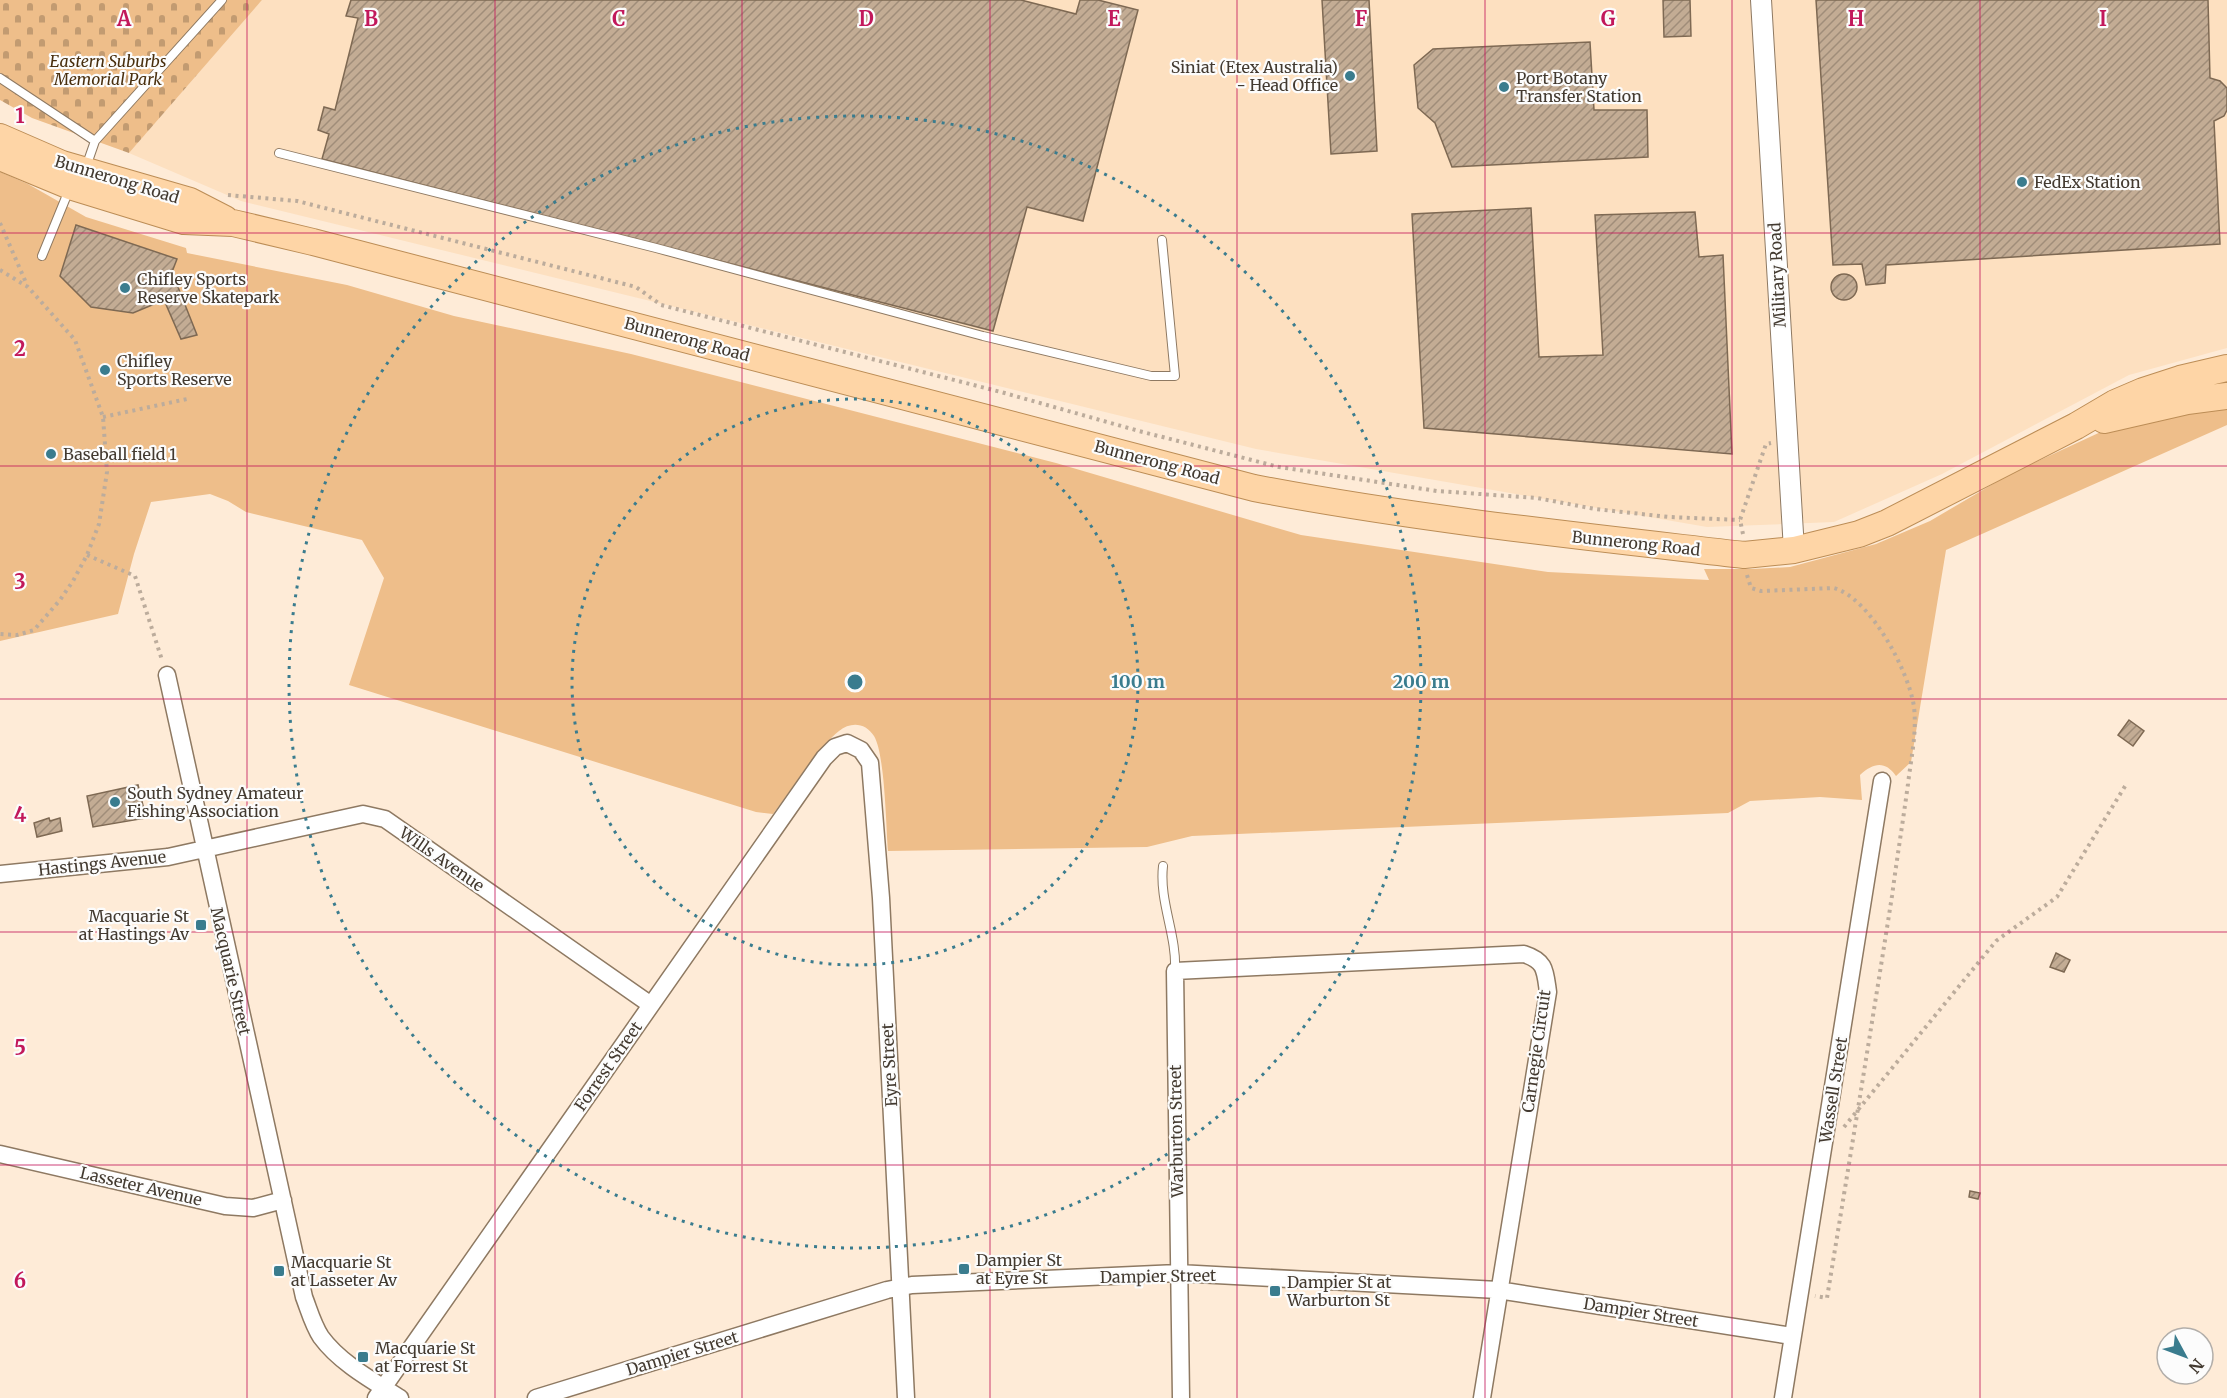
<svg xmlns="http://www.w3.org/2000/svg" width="2227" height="1398" font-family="Merriweather,serif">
<defs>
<pattern id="cemetery-stones" width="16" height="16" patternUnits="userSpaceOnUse" patternTransform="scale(1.5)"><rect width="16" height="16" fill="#eebe8a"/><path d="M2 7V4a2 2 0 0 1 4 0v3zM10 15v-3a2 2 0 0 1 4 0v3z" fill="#c29b71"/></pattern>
<pattern id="building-hatch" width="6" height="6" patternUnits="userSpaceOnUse" patternTransform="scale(1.5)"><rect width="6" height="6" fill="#c3ac94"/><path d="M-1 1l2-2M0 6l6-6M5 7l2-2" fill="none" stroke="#a08d79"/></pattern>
</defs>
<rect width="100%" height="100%" fill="#feebd7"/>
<!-- built -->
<path fill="#fde0c0" d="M262,0H2227V348L2129,375L1942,474L1834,522L1707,527L1256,449L241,201L129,153Z"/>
<!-- green -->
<path fill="#eebe8a" d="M0,172L28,184L86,217L186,248L187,253L347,285L454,316L631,354L1056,463L1301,535L1548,572L1709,580L1704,569H1752L1790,567L1876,544L1930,521L2010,474L2118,424L2194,409H2227V425L1946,550L1911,762L1896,776C1885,760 1873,763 1860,775L1862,800L1820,797L1750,801L1728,813L1192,836L1147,847L888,851C886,827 885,754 874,736C866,723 851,721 839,731C817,748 791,791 773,814L756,812L349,685L384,578L362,540L246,512L228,501L210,494L151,502L134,554L118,614L0,641Z"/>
<!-- cemetery -->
<path fill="url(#cemetery-stones)" d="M0,0H262L129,153L32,118L0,100Z"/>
<!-- building -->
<path fill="url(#building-hatch)" stroke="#7e6953" stroke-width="1.5" d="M351,0H1021L1076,14L1080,0H1098L1138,10L1083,221L1027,207L993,331L322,159L329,134L318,130L324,107L335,110L358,18L346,16Z
M1322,0H1369L1377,151L1331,154Z
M1663,0H1690L1691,36L1664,37Z
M1816,0H2208L2210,78L2220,81L2227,88V110L2224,116L2214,121L2220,244L1886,265L1885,283L1866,285L1862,264L1833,265Z
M1590,42L1594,110H1647L1648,157L1452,167L1435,123L1418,108L1414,65L1433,49Z
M1531,208L1539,357L1603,355L1595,215L1695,212L1699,257L1723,255L1732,454L1424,428L1412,214Z
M76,225L177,259L172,272L197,335L181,339L164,300L133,313L91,307L60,276Z
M1831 287a13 13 0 1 1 26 0a13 13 0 1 1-26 0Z
M2129,720L2144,731L2133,746L2118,735Z
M138,785L146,818L93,827L87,796Z
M49,818L50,821L60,818L62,831L37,837L34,823Z
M2056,953L2070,960L2064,972L2050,967Z
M1970,1191L1980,1193L1978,1199L1969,1197Z"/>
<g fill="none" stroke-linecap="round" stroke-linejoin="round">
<defs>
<path id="service" d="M0,78L95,141
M279,153L656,248L983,336L1151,376H1175L1162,240
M86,167L95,141L222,0
M42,256L69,190
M1163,866C1159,902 1177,935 1175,971"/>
<path id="minor" d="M167,675L304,1297C309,1310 313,1325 321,1337C340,1363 373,1381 400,1398
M0,874L168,857L363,814L385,819L651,1005
M0,1154L225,1206L253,1208L283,1200
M376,1398L824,758L835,747L847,743L861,750L870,763L881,898L906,1398
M536,1398L887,1290L912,1285L1178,1273L1498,1290L1792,1336
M1181,1398L1175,971L1524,954C1546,961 1545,971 1548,992L1482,1398
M1783,1398L1882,781"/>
<path id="tertiary" d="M1761,0L1794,550"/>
<path id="primary" d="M0,137L62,164L190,201L225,219
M0,157L70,186L184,221L233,223L313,242L1254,488C1416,519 1580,536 1744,555L1794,550L1859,534L1887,523L2076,426L2115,403L2143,391L2180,379L2227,368
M2104,420L2187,401L2227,396"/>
</defs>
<!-- service casing -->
<use href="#service" stroke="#8e7962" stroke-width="10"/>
<!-- minor casing -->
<use href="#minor" stroke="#8e7962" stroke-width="19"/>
<!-- tertiary casing -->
<use href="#tertiary" stroke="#8e7962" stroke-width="22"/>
<!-- primary casing -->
<use href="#primary" stroke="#bc8d56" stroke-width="28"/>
<!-- path -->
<path stroke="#bcac9c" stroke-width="4" stroke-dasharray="3 4.5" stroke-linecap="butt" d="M228,195L297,201L636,287L661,305L1001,392L1139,431L1279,467L1437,491L1537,498L1595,509L1669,517L1740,520
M0,223L27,285
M0,270L28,287L75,340L103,417L107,472L99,524L87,555L73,581L60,600L34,630L17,635L0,634
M103,417L187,399
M1743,534L1740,520L1766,444L1771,443
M87,555L135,576L162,660
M1747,575L1751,588L1761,591L1834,588C1870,598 1909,671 1914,707C1917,733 1911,758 1908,784C1903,821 1897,858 1892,896C1871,1030 1849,1164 1827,1298L1815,1296
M1844,1127L1996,941L2057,897L2127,783"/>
<!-- service -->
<use href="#service" stroke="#fff" stroke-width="8"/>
<!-- minor -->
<use href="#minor" stroke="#fff" stroke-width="16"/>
<!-- tertiary -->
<use href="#tertiary" stroke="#fff" stroke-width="20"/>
<!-- primary -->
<use href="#primary" stroke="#fed5a6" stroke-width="26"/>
</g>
<!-- grid -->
<path fill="none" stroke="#c2185b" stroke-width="1.5" stroke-opacity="0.55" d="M247,0V1398M495,0V1398M742,0V1398M990,0V1398M1237,0V1398M1485,0V1398M1732,0V1398M1980,0V1398M0,233H2227M0,466H2227M0,699H2227M0,932H2227M0,1165H2227"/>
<!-- distance rings -->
<g fill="none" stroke="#3a7c8e" stroke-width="3" stroke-dasharray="3 6">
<circle cx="855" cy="682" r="283"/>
<circle cx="855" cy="682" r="566"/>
</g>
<!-- markers -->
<g fill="#3a7c8e" stroke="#fcfcfc" stroke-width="2">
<circle cx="1350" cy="76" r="6"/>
<circle cx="1504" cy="87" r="6"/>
<circle cx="2022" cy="182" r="6"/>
<circle cx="125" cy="288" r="6"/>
<circle cx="105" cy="370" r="6"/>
<circle cx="51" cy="454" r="6"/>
<circle cx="115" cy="802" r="6"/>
<rect x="195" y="919" width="12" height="12" rx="3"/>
<rect x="958" y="1263" width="12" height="12" rx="3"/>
<rect x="273" y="1265" width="12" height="12" rx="3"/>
<rect x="1269" y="1285" width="12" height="12" rx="3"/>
<rect x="357" y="1351" width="12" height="12" rx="3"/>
</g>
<g text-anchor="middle" stroke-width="4.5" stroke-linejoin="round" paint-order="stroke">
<!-- park labels -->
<g font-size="16" font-style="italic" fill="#492f0e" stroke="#fcfcfc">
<text x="108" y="67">Eastern Suburbs<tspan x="108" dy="18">Memorial Park</tspan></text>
</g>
<!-- poi labels -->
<g font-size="16" fill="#433a30" stroke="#fcfcfc" text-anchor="start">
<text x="1338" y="73" text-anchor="end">Siniat (Etex Australia)<tspan x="1338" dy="18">- Head Office</tspan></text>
<text x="1516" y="84">Port Botany<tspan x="1516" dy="18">Transfer Station</tspan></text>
<text x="2034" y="188">FedEx Station</text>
<text x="137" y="285">Chifley Sports<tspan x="137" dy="18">Reserve Skatepark</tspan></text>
<text x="117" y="367">Chifley<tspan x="117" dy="18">Sports Reserve</tspan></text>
<text x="63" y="460">Baseball field 1</text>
<text x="127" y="799">South Sydney Amateur<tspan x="127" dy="18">Fishing Association</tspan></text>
<text x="189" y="922" text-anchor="end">Macquarie St<tspan x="189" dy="18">at Hastings Av</tspan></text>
<text x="976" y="1266">Dampier St<tspan x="976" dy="18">at Eyre St</tspan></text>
<text x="291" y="1268">Macquarie St<tspan x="291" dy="18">at Lasseter Av</tspan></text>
<text x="1287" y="1288">Dampier St at<tspan x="1287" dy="18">Warburton St</tspan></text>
<text x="375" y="1354">Macquarie St<tspan x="375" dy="18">at Forrest St</tspan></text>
</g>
<!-- street labels -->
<g font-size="16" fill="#433a30" stroke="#fcfcfc">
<text transform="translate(117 179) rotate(17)" y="6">Bunnerong Road</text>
<text transform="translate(1777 275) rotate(-93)" y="6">Military Road</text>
<text transform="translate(687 339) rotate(15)" y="6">Bunnerong Road</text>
<text transform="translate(1157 462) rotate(15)" y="6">Bunnerong Road</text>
<text transform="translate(1636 543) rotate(6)" y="6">Bunnerong Road</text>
<text transform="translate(442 859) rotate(35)" y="6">Wills Avenue</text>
<text transform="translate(102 863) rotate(-6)" y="6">Hastings Avenue</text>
<text transform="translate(231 971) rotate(77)" y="6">Macquarie Street</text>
<text transform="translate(1536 1051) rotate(-82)" y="6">Carnegie Circuit</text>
<text transform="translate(889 1065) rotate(-93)" y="6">Eyre Street</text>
<text transform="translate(608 1066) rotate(-55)" y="6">Forrest Street</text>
<text transform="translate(1833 1090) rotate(-81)" y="6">Wassell Street</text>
<text transform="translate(1176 1131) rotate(-91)" y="6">Warburton Street</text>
<text transform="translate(141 1186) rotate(13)" y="6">Lasseter Avenue</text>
<text transform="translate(1158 1276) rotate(-1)" y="6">Dampier Street</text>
<text transform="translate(1641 1312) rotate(9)" y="6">Dampier Street</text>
<text transform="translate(682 1353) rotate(-17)" y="6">Dampier Street</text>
</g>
</g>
<g font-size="20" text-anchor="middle" font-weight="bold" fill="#c2185b" stroke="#fcfcfc" stroke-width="4.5" stroke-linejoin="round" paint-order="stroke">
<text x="124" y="26">A</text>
<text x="371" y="26">B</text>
<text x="619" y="26">C</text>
<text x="866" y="26">D</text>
<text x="1114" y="26">E</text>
<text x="1361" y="26">F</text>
<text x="1608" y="26">G</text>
<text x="1856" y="26">H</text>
<text x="2103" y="26">I</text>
<text x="20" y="123">1</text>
<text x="20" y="356">2</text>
<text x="20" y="589">3</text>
<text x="20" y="822">4</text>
<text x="20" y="1055">5</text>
<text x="20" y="1288">6</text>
</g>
<circle cx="855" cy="682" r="9" fill="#3a7c8e" stroke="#fcfcfc" stroke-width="3"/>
<g font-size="18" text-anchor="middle" font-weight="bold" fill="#3a7c8e" stroke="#fcfcfc" stroke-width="4.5" stroke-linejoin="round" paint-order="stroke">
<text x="1138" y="688">100 m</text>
<text x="1421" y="688">200 m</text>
</g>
<!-- north arrow -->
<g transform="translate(2185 1356) rotate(131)"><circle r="28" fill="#fcfcfc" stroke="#b2aeaa" stroke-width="1.5"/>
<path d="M0-4.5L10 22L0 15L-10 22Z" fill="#3a7c8e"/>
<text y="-9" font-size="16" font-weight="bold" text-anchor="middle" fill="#433a30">N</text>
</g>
</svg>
